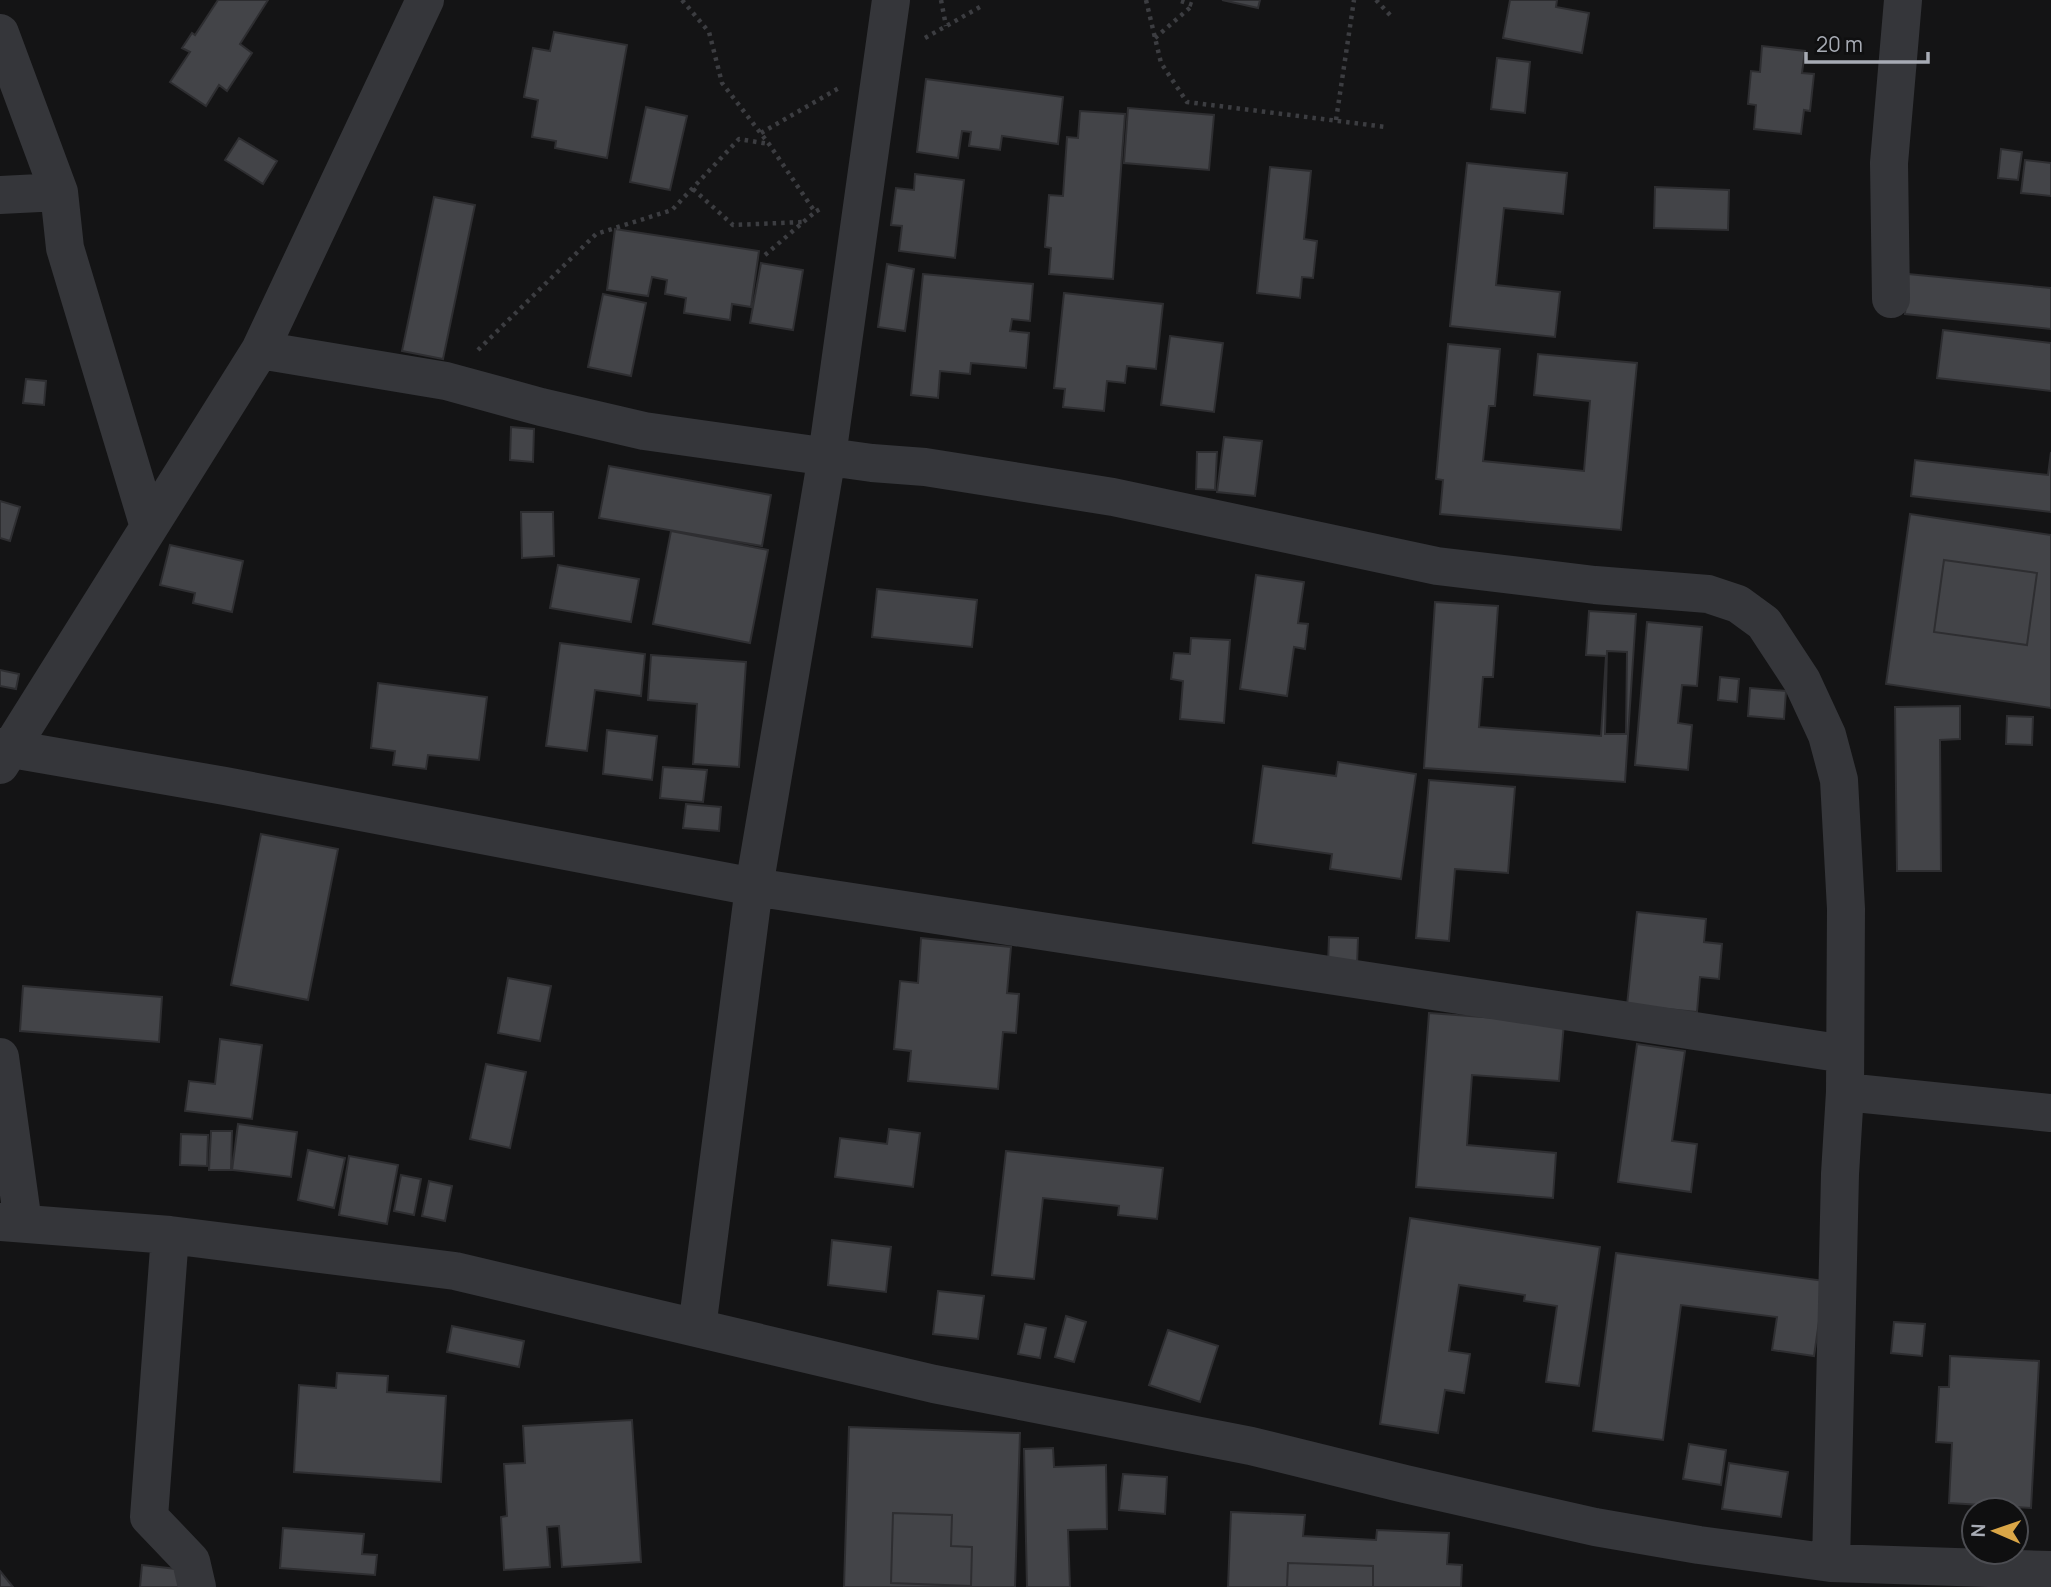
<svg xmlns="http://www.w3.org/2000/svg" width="2051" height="1587" font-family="Manrope,sans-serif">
<rect width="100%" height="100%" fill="#141415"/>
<!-- building -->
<path fill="#434448" stroke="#2e2e31" stroke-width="2" fill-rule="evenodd" d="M218,0H268L240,44L252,53L227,91L219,85L206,106L170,82L190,52L182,48L192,33L195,35Z
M1222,0H1260L1258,8Z
M1510,0H1557L1556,7L1589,13L1582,53L1503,38Z
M554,32L627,45L607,158L555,148L556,141L532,137L538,100L524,97L533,48L550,51Z
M1762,46L1805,51L1802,73L1814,74L1810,111L1804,110L1801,134L1754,129L1756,105L1748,104L1751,71L1760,72Z
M1497,58L1530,62L1525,113L1491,109Z
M926,79L1063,97L1058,144L1002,136L1000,150L969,146L971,132L962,131L958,158L917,152Z
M646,107L687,116L670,190L630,182Z
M1128,108L1214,115L1209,170L1124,163Z
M1080,111L1125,114L1113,279L1049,274L1051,248L1045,247L1049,195L1063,196L1067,137L1078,138Z
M239,138L277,161L263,184L225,160Z
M2001,149L2022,152L2018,180L1998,178Z
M2025,160L2051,163V196L2021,193Z
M1467,163L1567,173L1563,214L1504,208L1496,285L1560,292L1555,337L1450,326Z
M1270,167L1311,171L1304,239L1317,241L1313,278L1302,277L1300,298L1257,293Z
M915,174L964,180L955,258L899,251L902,226L891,225L896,188L914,190Z
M1655,187L1729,190L1728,230L1654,228Z
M434,197L475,205L443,359L402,351Z
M615,229L759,251L751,307L732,304L730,320L684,313L686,298L665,294L667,280L652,277L648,296L607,290Z
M761,263L803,270L793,330L750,323Z
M887,264L914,269L905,331L878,327Z
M923,274L1033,284L1030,321L1012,319L1010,331L1029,333L1026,368L971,363L970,374L940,371L938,398L911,395Z
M1908,274L2051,288V329L1905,314Z
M1064,293L1163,304L1156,369L1127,366L1125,383L1107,381L1104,411L1063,407L1065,389L1054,388Z
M603,294L646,303L631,376L588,367Z
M1943,330L2051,343V391L1937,378Z
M1170,336L1223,343L1214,412L1161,405Z
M1448,344L1500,349L1495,406H1489L1483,461L1584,471L1590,401L1534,395L1538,354L1637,363L1621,530L1440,514L1443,480L1436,479Z
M26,379L46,381L44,405L23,403Z
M511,427L534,429L533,462L510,460Z
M1224,437L1262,441L1255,496L1217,492Z
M1197,452H1217L1215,490L1196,489Z
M2051,452V512L1911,496L1915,460L2048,475Z
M609,466L771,495L762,546L599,518Z
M0,501L20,507L10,541L0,538Z
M521,512H553L554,556L522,558Z
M1910,514L2051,535V708L1886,684ZM1944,560L2037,573L2027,645L1934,632Z
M671,531L768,550L750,643L653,624Z
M170,545L243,561L232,612L193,603L195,593L160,585Z
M1944,560L2037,573L2027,645L1934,632Z
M558,565L639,579L631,622L550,608Z
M1256,575L1304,582L1298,623L1308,624L1305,649L1294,647L1287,696L1240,689Z
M877,589L977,600L972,647L872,637Z
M1435,602L1498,606L1493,677H1483L1479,727L1601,736L1606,656L1586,655L1589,611L1636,614L1625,782L1424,768Z
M1647,622L1702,627L1697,686L1682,685L1678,723L1692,725L1688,770L1635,765Z
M1191,638L1230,640L1224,723L1180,719L1183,681L1171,679L1174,653L1190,654Z
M560,643L645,654L641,696L595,690L587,751L546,746Z
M1607,651L1627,652L1626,734H1605Z
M651,655L746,662L739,767L693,764L697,704L648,700Z
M0,670L19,674L16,689L0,686Z
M1720,677L1739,679L1737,702L1718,700Z
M378,683L487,697L479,760L428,755L426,769L393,765L395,751L371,748Z
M1750,688L1786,691L1784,719L1748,716Z
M1960,706V739L1940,740L1941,871H1897L1895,707Z
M2007,716L2033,717L2032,745L2006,744Z
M607,730L657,736L652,780L603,774Z
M1338,762L1416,774L1401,879L1330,869L1332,854L1253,843L1263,766L1336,776Z
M663,767L707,770L703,802L660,798Z
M1429,780L1515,787L1508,873L1455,869L1449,941L1416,938Z
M686,804L721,807L719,831L683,828Z
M261,834L338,849L308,1000L231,985Z
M1637,912L1706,919L1704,942L1722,944L1719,979L1700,977L1697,1012L1627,1005Z
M1329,937L1358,938L1357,965L1328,964Z
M921,938L1011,947L1007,993L1019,994L1016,1033L1003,1032L998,1089L908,1081L911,1051L894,1049L900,981L918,983Z
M508,978L551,986L540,1041L498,1033Z
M23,986L162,997L159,1042L20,1031Z
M1429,1013L1564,1023L1559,1081L1472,1075L1467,1145L1556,1153L1553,1198L1416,1187Z
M220,1039L262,1045L252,1119L185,1111L189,1081L215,1084Z
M1637,1044L1685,1051L1672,1141L1697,1144L1691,1192L1618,1182Z
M486,1064L526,1072L510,1148L470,1139Z
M238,1124L297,1132L291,1177L232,1170Z
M889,1129L920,1133L913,1187L835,1177L840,1138L887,1144Z
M211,1131H232L231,1170H209Z
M181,1134L208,1135L207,1166L180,1165Z
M308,1150L345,1158L334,1208L298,1200Z
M1006,1151L1163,1168L1157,1219L1118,1215L1119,1206L1043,1198L1034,1279L992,1275Z
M349,1156L398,1165L387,1224L339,1215Z
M401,1175L421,1179L414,1215L394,1211Z
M429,1181L452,1186L445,1221L422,1216Z
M1410,1218L1600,1247L1579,1386L1546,1382L1557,1306L1524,1301L1525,1295L1459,1285L1449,1351L1470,1354L1464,1393L1445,1390L1438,1433L1380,1424Z
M832,1240L891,1247L886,1292L828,1285Z
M1616,1253L1825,1281L1814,1356L1772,1350L1777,1317L1681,1305L1663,1440L1593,1431Z
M938,1291L984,1296L978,1339L933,1334Z
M1066,1316L1086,1322L1074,1362L1055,1357Z
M1894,1322L1925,1324L1922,1356L1891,1353Z
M1025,1324L1046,1328L1040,1358L1018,1354Z
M452,1326L524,1341L519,1367L447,1352Z
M1168,1330L1218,1346L1200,1402L1149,1385Z
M1950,1356L2039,1361L2031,1508L1949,1503L1952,1443L1936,1442L1939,1387H1949Z
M337,1373L388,1376L387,1392L446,1396L441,1482L294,1472L299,1385L336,1388Z
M632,1420L641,1562L562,1567L559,1526L547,1527L550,1567L504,1570L501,1517L507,1516L504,1464L525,1463L523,1426Z
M849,1427L1020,1433L1015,1587H844ZM893,1513L952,1515L951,1546L972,1547L971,1586L891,1583Z
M1689,1444L1726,1450L1721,1485L1683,1479Z
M1053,1448L1054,1467L1106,1465L1107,1529L1068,1530L1070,1587H1027L1024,1449Z
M1729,1463L1788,1472L1781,1517L1722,1509Z
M1123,1474L1167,1477L1165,1514L1119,1510Z
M1231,1512L1305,1515L1303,1536L1376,1540L1377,1530L1449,1533L1447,1564L1462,1565L1461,1587H1373V1566L1288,1563L1287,1587H1228Z
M893,1513L952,1515L951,1546L972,1547L971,1586L891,1583Z
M283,1528L364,1534L362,1554L377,1555L375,1575L280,1568Z
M1288,1563L1373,1566V1587H1287Z
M142,1565L185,1570L183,1587H140Z
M0,1571L13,1587H0Z"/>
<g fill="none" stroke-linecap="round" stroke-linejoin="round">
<!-- path -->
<path stroke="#3c3d41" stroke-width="4.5" stroke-dasharray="3.5 5" stroke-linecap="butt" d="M682,0L709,32L722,83L769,144L815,212L822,208
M941,0L946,26
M1146,0L1161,63L1187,102L1386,127
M1376,0L1391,16
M925,38L980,7
M1155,38L1193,5L1178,0
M1336,120L1354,0
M761,133L839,88
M693,189L733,225L804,222
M765,255L815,212
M478,350L596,234L672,210L739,139L769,144"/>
<!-- minor -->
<path stroke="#35363a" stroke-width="38" d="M0,33L59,192L65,248L149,527
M0,195L59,192
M1891,299L1889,163L1903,0
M260,350L446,381L541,407L644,431L872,463L925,467L1113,497L1437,566L1595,585L1708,594L1738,604L1764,623L1802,681L1827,735L1839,780L1846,909L1845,1092L1840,1174L1831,1563
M0,747L225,786L754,887L1845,1054
M0,765L260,350L425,0
M0,1057L23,1223
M1845,1092L2051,1113
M0,1222L170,1235L455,1271L934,1384L1251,1446L1405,1484L1595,1527L1699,1545L1831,1563L2051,1570
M170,1235L149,1517L191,1561L197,1587
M697,1328L754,887L827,456L891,0"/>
</g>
<!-- north arrow -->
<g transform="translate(1995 1531) rotate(272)"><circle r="33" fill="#0f0f10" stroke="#4c4d52" stroke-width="2"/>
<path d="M0-5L12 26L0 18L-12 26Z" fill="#daa647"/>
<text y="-10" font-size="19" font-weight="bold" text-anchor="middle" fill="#a7abb4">N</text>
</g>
<!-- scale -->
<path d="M1806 52v10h122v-10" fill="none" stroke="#a7abb4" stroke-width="3.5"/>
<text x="1816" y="52" font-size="21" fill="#a7abb4" stroke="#0f0f10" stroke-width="5" paint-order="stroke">20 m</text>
</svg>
